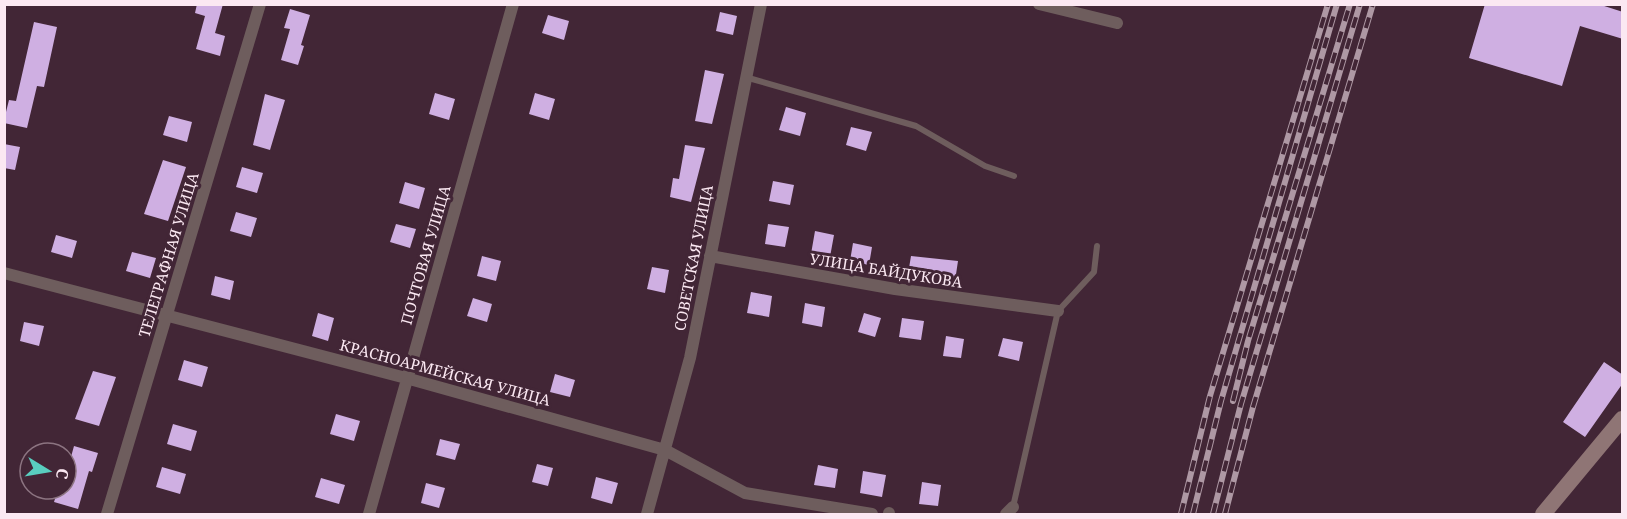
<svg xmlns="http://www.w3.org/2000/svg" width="1627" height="519" font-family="'Noto Serif',serif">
<rect width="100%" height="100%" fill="#422636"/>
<!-- building -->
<path fill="#cfafe2" d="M197,4H223L215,33L225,36L220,56L196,49L205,16L195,13Z
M1485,4H1598L1623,12V39L1580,26L1562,86L1469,58Z
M290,9L310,15L301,45L304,46L298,65L281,60L290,29L284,28Z
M720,12L737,16L733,35L716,31Z
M548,15L569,21L564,40L542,33Z
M34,22L57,27L44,87L37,86L27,128L4,123V120L9,100L16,101Z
M705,70L724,74L712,124L695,121Z
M435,93L455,99L449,120L429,114Z
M535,93L555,99L549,120L529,114Z
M265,94L285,100L270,150L253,145Z
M786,107L806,113L800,136L779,130Z
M169,116L192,122L187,142L163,135Z
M851,127L872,132L866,151L846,145Z
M4,144L20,147L15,170L4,168Z
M685,145L705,148L691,202L670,197L673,178L679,179Z
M163,160L186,167L168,221L144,214Z
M242,167L263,173L257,193L236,187Z
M773,181L794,185L790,205L769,201Z
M405,182L425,188L419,209L399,203Z
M236,212L257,218L251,237L230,231Z
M396,224L416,229L410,248L390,242Z
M768,224L789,227L785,247L765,244Z
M815,231L834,235L830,257L811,254Z
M56,235L77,241L72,258L51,252Z
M853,243L872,247L869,265L850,261Z
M132,252L156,258L150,278L126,271Z
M482,256L501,261L496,281L477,276Z
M911,256L958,261L955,281L908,274Z
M652,267L669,270L665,293L647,289Z
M215,276L234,281L230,300L211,295Z
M751,292L772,296L769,317L747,313Z
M473,298L492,304L487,322L467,316Z
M805,303L825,307L822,327L802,323Z
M318,313L334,318L328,341L312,336Z
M864,313L881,318L875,337L858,332Z
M902,318L924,321L921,340L899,337Z
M24,322L44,326L39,346L20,341Z
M946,336L964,339L961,358L943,356Z
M1003,338L1023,342L1019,361L998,356Z
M184,360L208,367L202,387L178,380Z
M1604,362L1623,375V383L1585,437L1563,422Z
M93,371L116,377L99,426L75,419Z
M555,374L575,380L570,397L550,392Z
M336,414L360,421L354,441L330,434Z
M173,424L197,431L191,451L167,444Z
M440,439L460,444L455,460L436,455Z
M74,446L98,453L92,472L89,471L78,509L54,502L58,489H66V475Z
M537,464L553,468L548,486L532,482Z
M818,465L838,469L835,488L814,485Z
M162,467L186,474L180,494L156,487Z
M863,471L886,475L882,497L860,493Z
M596,477L618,483L612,504L591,498Z
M321,478L345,485L339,504L315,497Z
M922,482L941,485L938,506L919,504Z
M426,483L445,488L439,508L421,503Z"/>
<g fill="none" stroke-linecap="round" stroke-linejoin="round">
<!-- lane -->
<path stroke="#6e5d5d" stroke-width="6" d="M745,77L916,126L985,166L1014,176
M1013,507L1058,311L1094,272L1097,246"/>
<!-- street -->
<path stroke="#6e5d5d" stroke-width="12" d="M1039,4L1117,23
M710,256L895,289L1058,311
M4,273L406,378L665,450L745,493L872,514
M107,514L260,4
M369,514L513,4
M647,514L690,358L761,4
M889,514V513
M1006,514L1013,507"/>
<!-- secondary -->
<path stroke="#8f7575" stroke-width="16" d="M1543,514L1622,419"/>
<defs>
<path id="rail" d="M1233,401L1248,341L1350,4
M1181,514L1210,396L1328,4
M1193,514L1221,401L1337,4
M1213,514L1241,404L1360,4
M1225,514L1253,407L1373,4"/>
</defs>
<!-- rail casing -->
<use href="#rail" stroke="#ae98a4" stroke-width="6"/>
<!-- rail -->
<use href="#rail" stroke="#422636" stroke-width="4" stroke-dasharray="11" stroke-linecap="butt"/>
</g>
<g text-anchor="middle" stroke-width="6" stroke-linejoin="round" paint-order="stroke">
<!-- street labels -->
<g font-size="15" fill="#fbe8f2" stroke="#422636">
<text transform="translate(169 255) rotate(-73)" y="5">ТЕЛЕГРАФНАЯ УЛИЦА</text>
<text transform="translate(426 255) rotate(-74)" y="5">ПОЧТОВАЯ УЛИЦА</text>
<text transform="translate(694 258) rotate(-79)" y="5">СОВЕТСКАЯ УЛИЦА</text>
<text transform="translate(886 271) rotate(9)" y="5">УЛИЦА БАЙДУКОВА</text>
<text transform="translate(445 373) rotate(15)" y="5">КРАСНОАРМЕЙСКАЯ УЛИЦА</text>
</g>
</g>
<!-- border -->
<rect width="1627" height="519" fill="none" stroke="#fbe8f2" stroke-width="12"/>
<!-- north arrow -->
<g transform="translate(48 471) rotate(101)"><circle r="28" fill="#422636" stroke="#8c7481" stroke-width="1.5"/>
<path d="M0-4.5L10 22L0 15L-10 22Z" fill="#59cebf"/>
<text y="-9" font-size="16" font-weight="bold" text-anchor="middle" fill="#fbe8f2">С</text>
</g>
</svg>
